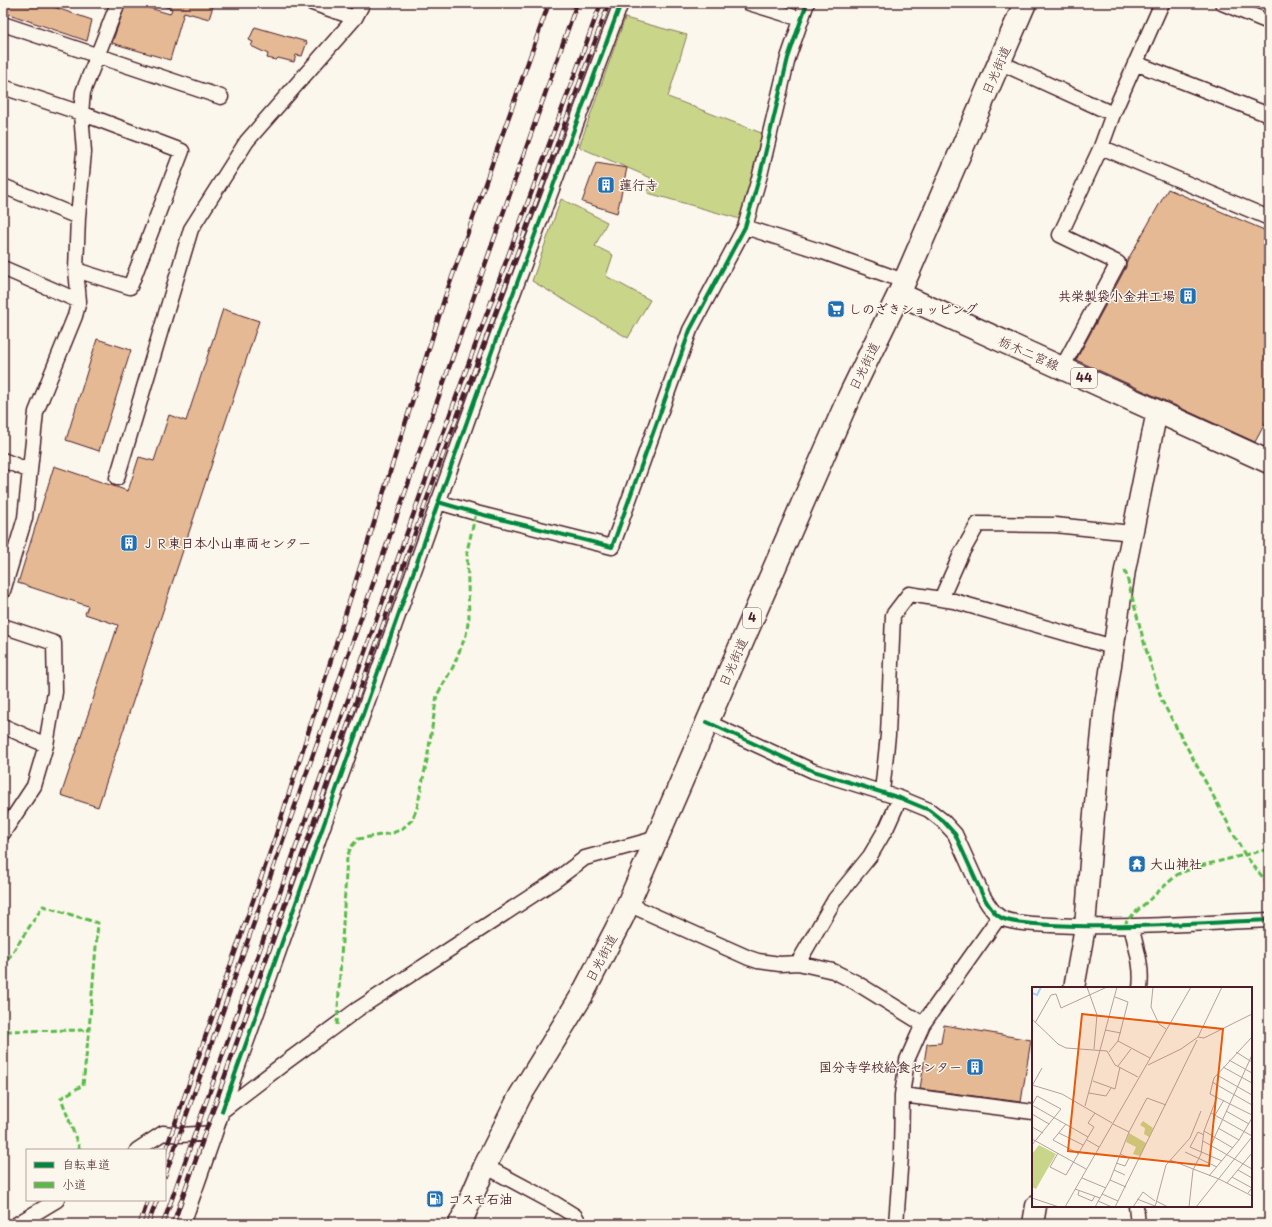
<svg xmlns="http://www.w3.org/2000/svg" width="1272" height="1227" font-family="'Playpen Sans','Klee One',sans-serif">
<rect width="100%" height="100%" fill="#fbf7ec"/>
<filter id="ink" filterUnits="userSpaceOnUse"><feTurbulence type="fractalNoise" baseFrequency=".025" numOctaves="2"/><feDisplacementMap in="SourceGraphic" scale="8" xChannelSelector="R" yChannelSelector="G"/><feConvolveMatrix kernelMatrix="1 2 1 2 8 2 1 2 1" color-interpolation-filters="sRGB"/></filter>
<g filter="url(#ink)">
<!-- green -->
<path fill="#c9d68a" stroke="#8a7a5a" d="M625,18L687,35L668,97L764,134L754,174L740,219L648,193L651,178L579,147Z
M561,199L607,222L595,246L613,255L606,276L650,300L628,338L532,281Z"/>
<!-- building -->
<path fill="#e4b994" stroke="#4a1f2b" d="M3,3H42L92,20L87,41L3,12Z
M126,3H138L146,5V7L170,14L172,9L163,6V3H214L209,19L184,12L170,60L112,43Z
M255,27L307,42L302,56L296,55L294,62L278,58L276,60L267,58L268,54L251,46L253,42L249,40Z
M596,163L627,168L617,213L582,202Z
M1168,189L1269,232V416L1255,442L1076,360L1126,267V263Z
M223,309L259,321L98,807L61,795L118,625L85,614L88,606L18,583L54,466L128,491L139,457L154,461L169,415L186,421Z
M97,339L131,350L99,451L66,440Z
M944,1025L1031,1040L1021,1102L920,1089L927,1044L941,1043Z"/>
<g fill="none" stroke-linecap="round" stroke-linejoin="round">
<defs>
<path id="street" d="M312,3L355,18
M749,3L801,19
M1162,3L1113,114L1101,147L1269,218
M1222,3L1269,22
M3,24L221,97
M999,62L1113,114
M1135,63L1269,115
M3,87L81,113L182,151L130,287L76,270
M3,186L78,217
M745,227L823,252L904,281
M3,268L79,301
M1062,368L1118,263L1060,235L1101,147
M3,460L30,471
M117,478L191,229L247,141L355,18L363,3
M438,502L476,513L612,547L690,330L745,227L760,175L788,58L807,3
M3,591L25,518L36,412L75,316L79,301L76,270L78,217L84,152L81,113L83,92L118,3
M941,599L961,554L978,524L1055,525L1132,533
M3,626L54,643L55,692L46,745L34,786L3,833
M707,722L813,771L900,798L929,810L943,821L955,834L983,896C987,903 993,913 1000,917C1010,924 1038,924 1051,925C1123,929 1196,923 1269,920
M3,726L46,745
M882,792L888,735L893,615L909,594L954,601L1113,647
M628,904L749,958L758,961L780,964L798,963L833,971L855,982L923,1024L999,917
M1131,926C1136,947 1143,967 1140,988
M798,963L835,899L870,856L887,827L900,798
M902,1095L1033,1112
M222,1111L497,337L621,3
M137,1150L163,1133L180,1135L215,1133L222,1111L286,1062L358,1009L553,882L585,858L658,838
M485,1166L554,1203L575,1216L580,1224
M1136,1206L1138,1224
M17,1224L57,1200
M183,1224L215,1133
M896,1224L901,1156L902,1095L907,1060L923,1024"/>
<path id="secondary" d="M1074,988L1085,927L1093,824L1104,712L1125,570L1157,411
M1033,1224L1036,1206"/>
<path id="primary" d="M899,294L1269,462"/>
<path id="highway" d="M460,1224L485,1166L520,1096L581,997L622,918L824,454L850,395L899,294L1025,3"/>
</defs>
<!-- street casing -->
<use href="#street" stroke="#4a1f2b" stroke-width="17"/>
<!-- secondary casing -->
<use href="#secondary" stroke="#4a1f2b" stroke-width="23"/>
<!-- primary casing -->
<use href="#primary" stroke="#4a1f2b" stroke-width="25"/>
<!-- highway casing -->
<use href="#highway" stroke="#4a1f2b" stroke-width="25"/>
<!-- street -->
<use href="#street" stroke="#fbf7ec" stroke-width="14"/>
<!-- secondary -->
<use href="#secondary" stroke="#fbf7ec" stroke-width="20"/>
<!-- primary -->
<use href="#primary" stroke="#fbf7ec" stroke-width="22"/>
<!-- highway -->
<use href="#highway" stroke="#fbf7ec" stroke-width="22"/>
<defs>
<path id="rail" d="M165,1152L275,838L445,297L549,3
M165,1176L577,3
M140,1224L148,1200
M148,1224L157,1200
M163,1224L421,493L601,3
M173,1224L428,496L609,3"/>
</defs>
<!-- rail casing -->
<use href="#rail" stroke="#4a1f2b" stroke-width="4.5"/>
<!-- rail -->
<use href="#rail" stroke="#fbf7ec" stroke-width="3" stroke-dasharray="9" stroke-linecap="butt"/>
<!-- quiet -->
<path stroke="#58b947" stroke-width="3" stroke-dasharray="6 3" stroke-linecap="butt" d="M1125,570L1145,646L1162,701L1245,855L1269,885
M1124,926L1129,918L1178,874L1196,867L1269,849
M3,967L43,906L98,923L89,1030L3,1031
M337,1025L347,857L351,847L358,839L393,833L403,828L412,820L417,808L427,760L437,695L453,667L466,635L469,617L467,551L476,513
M80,1150L61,1098L83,1085L89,1030"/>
<defs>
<path id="cycleway" d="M438,502L476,513L612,547L690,330L745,227L760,175L788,58L807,3
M707,722L813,771L900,798L929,810L943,821L955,834L983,896C987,903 993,913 1000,917C1010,924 1038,924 1051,925C1123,929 1196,923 1269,920
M222,1111L497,337L621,3"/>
</defs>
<!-- cycleway casing -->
<use href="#cycleway" stroke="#fbf7ec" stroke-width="6"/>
<!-- cycleway -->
<use href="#cycleway" stroke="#00873e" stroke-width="4"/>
</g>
</g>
<!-- icons -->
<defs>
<symbol id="building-square" viewBox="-11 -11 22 22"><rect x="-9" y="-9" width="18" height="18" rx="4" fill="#1f6fb2" stroke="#fbf7ec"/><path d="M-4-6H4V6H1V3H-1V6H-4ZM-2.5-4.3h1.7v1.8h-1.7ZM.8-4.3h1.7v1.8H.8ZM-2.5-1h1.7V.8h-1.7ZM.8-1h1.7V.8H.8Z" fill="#fff"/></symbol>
<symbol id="supermarket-square" viewBox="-11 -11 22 22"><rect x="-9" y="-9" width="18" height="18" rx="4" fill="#1f6fb2" stroke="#fbf7ec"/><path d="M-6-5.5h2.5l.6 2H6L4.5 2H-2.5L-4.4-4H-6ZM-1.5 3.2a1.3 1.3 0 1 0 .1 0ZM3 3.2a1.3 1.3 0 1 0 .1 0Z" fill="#fff"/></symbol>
<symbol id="temple-square" viewBox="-11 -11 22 22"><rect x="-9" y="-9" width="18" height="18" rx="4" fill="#1f6fb2" stroke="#fbf7ec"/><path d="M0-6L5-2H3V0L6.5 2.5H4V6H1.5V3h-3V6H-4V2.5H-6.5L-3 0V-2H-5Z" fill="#fff"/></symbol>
<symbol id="fuel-square" viewBox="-11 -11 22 22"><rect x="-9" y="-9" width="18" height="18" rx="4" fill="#1f6fb2" stroke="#fbf7ec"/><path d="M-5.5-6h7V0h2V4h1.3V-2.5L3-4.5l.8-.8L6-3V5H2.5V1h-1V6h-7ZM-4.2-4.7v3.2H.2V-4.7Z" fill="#fff"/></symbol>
</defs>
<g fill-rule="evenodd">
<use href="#building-square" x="596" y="175" width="20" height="20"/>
<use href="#building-square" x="1178" y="286" width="20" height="20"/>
<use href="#supermarket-square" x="826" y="299" width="20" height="20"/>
<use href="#building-square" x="119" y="533" width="20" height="20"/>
<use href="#temple-square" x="1127" y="854" width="20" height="20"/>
<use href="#building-square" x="965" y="1057" width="20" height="20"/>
<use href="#fuel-square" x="425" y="1189" width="20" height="20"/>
</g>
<g text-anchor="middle" stroke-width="3" stroke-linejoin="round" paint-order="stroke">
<!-- shield labels -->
<g fill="#fbf7ec" stroke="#7f6065" stroke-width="1">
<rect x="1071" y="368" width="26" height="20" rx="3"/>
<rect x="743" y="608" width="18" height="20" rx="3"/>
</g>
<g font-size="12" font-weight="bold" fill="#4a1f2b">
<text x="1084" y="382">44</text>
<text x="752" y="622">4</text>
</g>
<!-- street labels -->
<g font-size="13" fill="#4a1f2b" stroke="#fbf7ec">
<text transform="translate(996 70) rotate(-66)" y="5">日光街道</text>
<text transform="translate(1029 353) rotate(24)" y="5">栃木二宮線</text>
<text transform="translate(864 366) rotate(-64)" y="5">日光街道</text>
<text transform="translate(733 662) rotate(-66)" y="5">日光街道</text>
<text transform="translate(601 958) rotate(-62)" y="5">日光街道</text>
</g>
<!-- poi labels -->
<g font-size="13" font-weight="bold" fill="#4a1f2b" stroke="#fbf7ec" text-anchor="start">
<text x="619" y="190">蓮行寺</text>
<text x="1175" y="301" text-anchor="end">共栄製袋小金井工場</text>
<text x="849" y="314">しのざきショッピング</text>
<text x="142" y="548">ＪＲ東日本小山車両センター</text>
<text x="1150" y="869">大山神社</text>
<text x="962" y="1072" text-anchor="end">国分寺学校給食センター</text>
<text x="448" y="1204">コスモ石油</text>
</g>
</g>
<!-- overview -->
<g transform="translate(1032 987)">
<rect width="220" height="220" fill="#fbf7ec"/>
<path d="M111,134L121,141L117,150L112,147L113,141L108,138ZM97,146L114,156L108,169L101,167L104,160L94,155ZM7,158L24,167L4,202L0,200V167Z" fill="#c9d68a"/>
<path fill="none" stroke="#a1d1fd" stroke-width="2" d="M0,6L5,8L9,0"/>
<path fill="none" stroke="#b4a19f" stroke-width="1" d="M55,0L65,28L62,62M121,0L119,20L127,37L134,42M83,10L96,15L86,54M0,32L26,57L34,61L75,64L83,78L106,90M3,36L19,8L24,7L29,21L75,0M73,43L89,46M166,50L190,0M220,50L182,91L178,107L220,128M77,65L86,54L118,71M204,65L220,75M197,73L220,86M116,78L149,62L166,50L172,51L220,27M86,79L99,62M191,80L220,96M185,88L220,108M61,94L83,102L88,80M180,95L220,118M0,98L30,107L80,136M0,99L10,81M57,106L74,109L79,101M0,118L56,150L34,188L18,180L26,166M53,119L85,0M194,124L217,137M179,126L220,149M0,127L17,137M183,128L192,113M34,137L21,153L47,167M81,137L97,145M0,140L11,146M186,141L207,153M172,144L201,161M27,146L51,158M172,148L166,145L158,160L190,174M56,150L62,140L56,136L63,126M0,152L54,182M55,153L67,160M171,154L220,182M0,158L29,122L5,109L0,118M179,158L220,68M153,165L185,180M138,173L187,192L220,209M84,176L93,179L97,171L88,167M82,183L93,188M206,183L220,191M177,189L207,153L220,131M200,190L220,201L216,206M50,191L74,201M78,193L94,200M195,196L220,166M43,202L68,211M47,204L46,208L60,214L63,209M70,207L86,214M0,211L27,220M105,212L123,219M66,214L80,220M124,214L136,220M33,220L159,0M63,220L78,193L97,145L115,111L134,118M83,220L165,53M101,220L111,205L123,214M123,220L134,178L158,151L169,124M157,220L161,183L169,167L172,144L185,110M164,220L220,150"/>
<path fill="#e8590c" fill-opacity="0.15" stroke="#e8590c" stroke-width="2" d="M50,27L191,42L177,179L36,164Z"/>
<rect width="220" height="220" fill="none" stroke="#4a1f2b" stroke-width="2"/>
</g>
<!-- margin -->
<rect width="1272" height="1227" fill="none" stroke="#fbf7ec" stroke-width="16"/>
<rect x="8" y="8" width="1256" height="1211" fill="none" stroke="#4a1f2b" stroke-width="1.5" filter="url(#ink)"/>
<!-- legend -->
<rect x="26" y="1149" width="140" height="52" fill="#fbf7ec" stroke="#b4a19f"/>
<rect x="34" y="1162" width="20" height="6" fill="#00873e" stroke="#b4a19f"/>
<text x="62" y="1169" font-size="12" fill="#4a1f2b">自転車道</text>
<rect x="34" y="1182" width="20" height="6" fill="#58b947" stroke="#b4a19f"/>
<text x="62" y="1189" font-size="12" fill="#4a1f2b">小道</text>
</svg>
